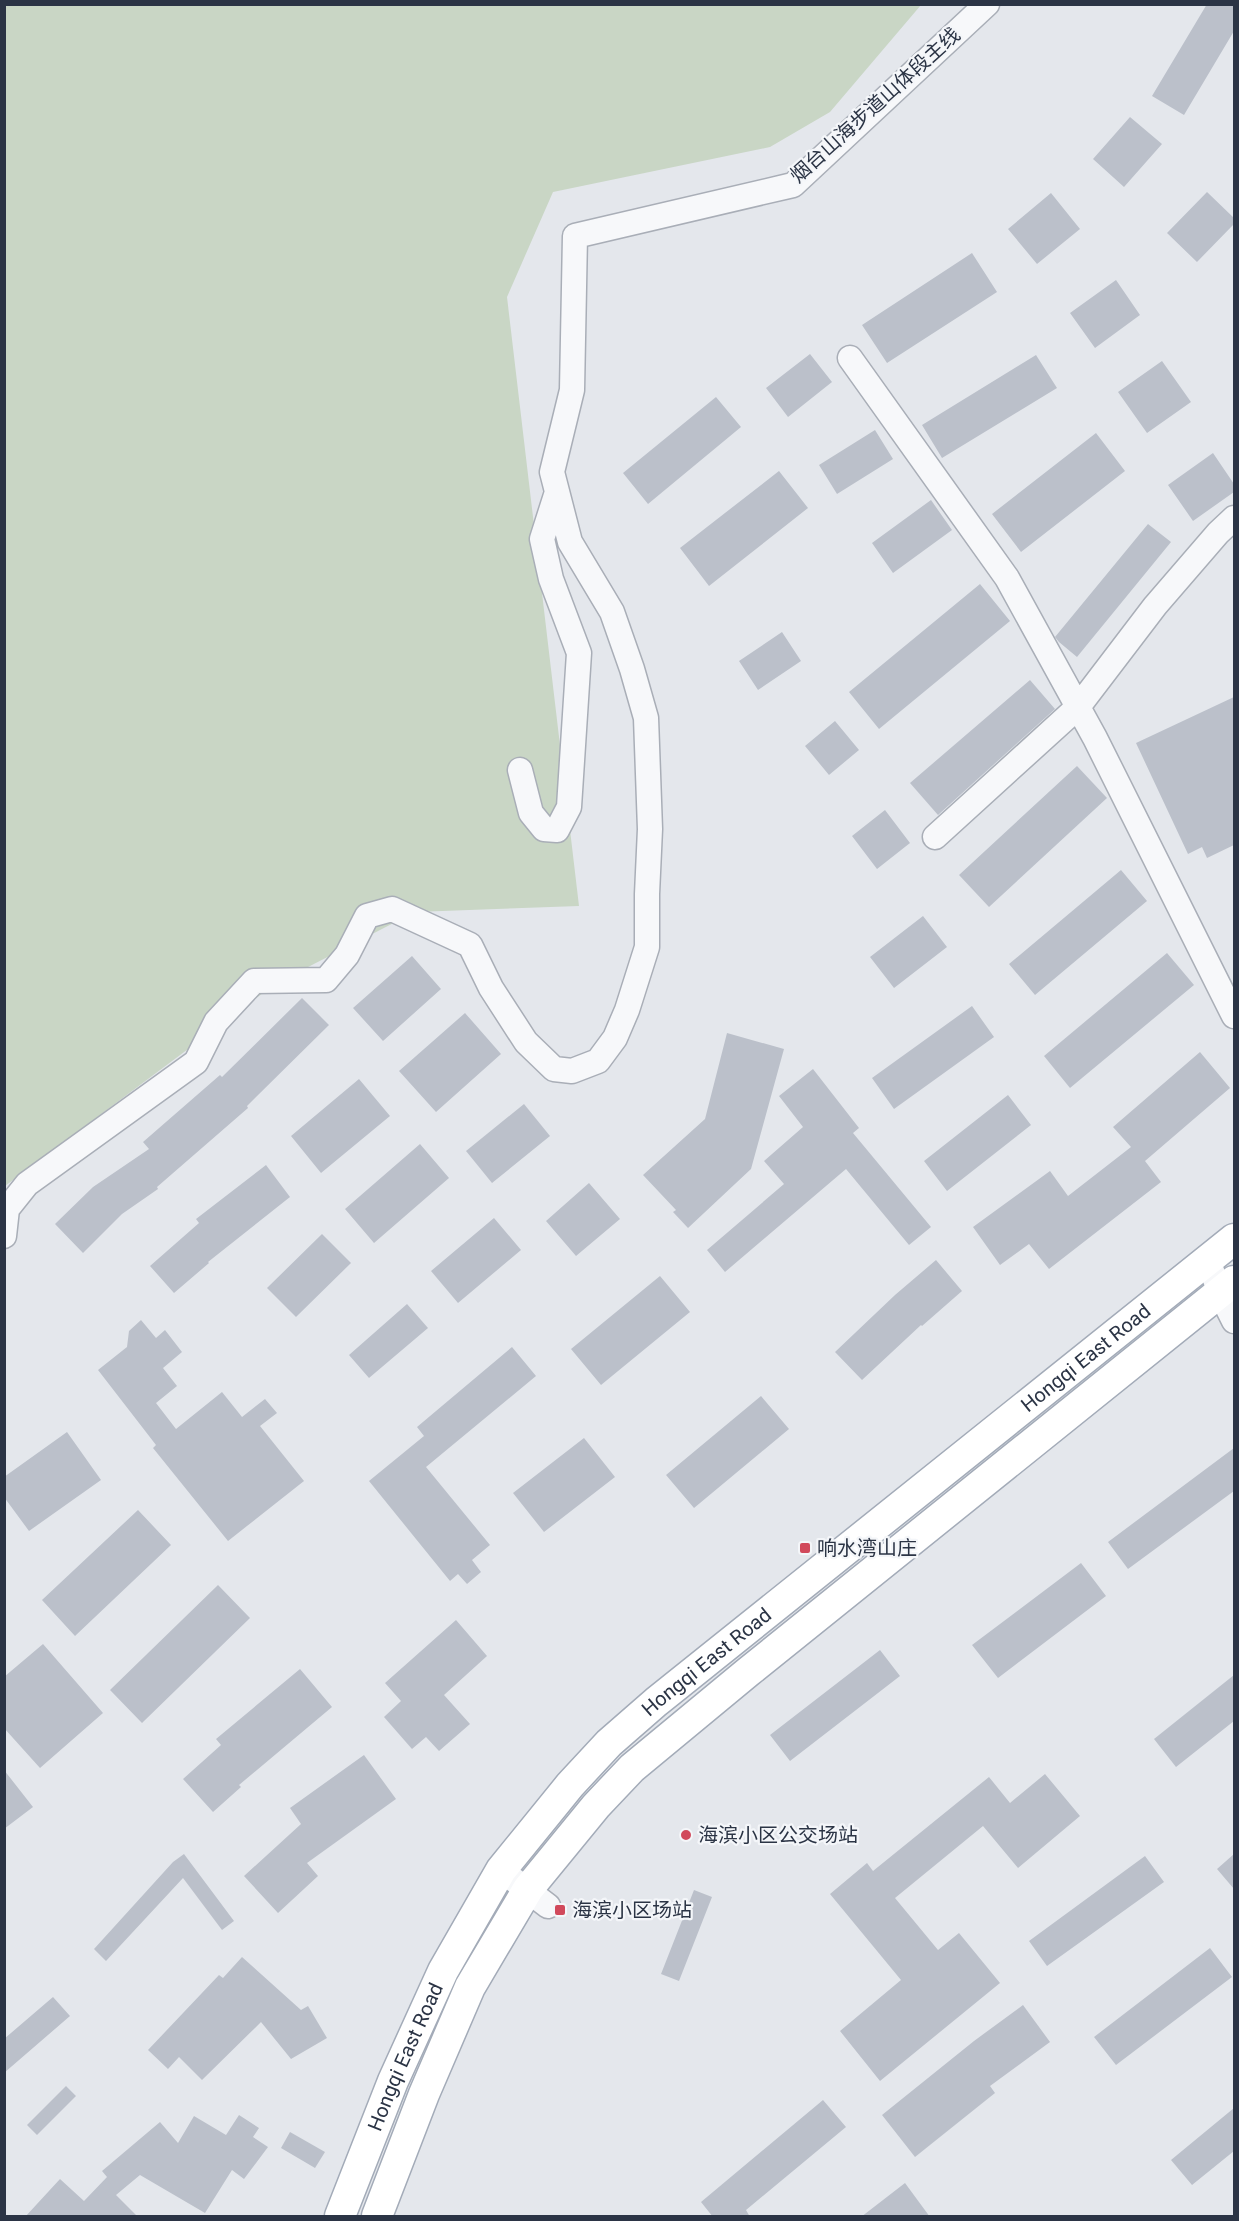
<svg xmlns="http://www.w3.org/2000/svg" width="1239" height="2221" font-family="Roboto,'Noto Sans SC',sans-serif">
<rect width="100%" height="100%" fill="#e4e7ec"/>
<!-- green -->
<path fill="#c9d6c5" d="M5,5H921L830,112L770,147L553,192L507,297L579,906L415,912L275,984L5,1186Z"/>
<!-- building -->
<path fill="#bbc0ca" d="M1207,4H1234V31L1184,115L1152,96Z
M1130,117L1162,144L1124,187L1093,159Z
M1207,192L1234,218V224L1197,262L1167,233Z
M1051,193L1080,229L1037,264L1008,229Z
M972,253L997,292L887,363L862,325Z
M1116,280L1140,315L1095,348L1070,313Z
M810,354L832,382L788,417L766,388Z
M1036,355L1057,388L942,458L922,425Z
M1162,361L1191,402L1147,433L1118,392Z
M716,397L741,427L648,504L623,473Z
M875,430L893,459L837,494L819,465Z
M1096,433L1125,471L1021,552L992,514Z
M1213,453L1234,484V492L1193,521L1168,485Z
M779,471L808,508L709,586L680,548Z
M931,500L952,530L893,573L872,543Z
M1148,524L1171,542L1077,657L1059,642L1055,637Z
M980,584L1010,621L879,729L849,692Z
M782,632L801,661L758,690L739,661Z
M1030,680L1055,709L938,815L910,783Z
M1234,697V845L1207,858L1202,847L1188,854L1136,743Z
M835,721L859,750L829,775L805,746Z
M1077,766L1107,798L989,907L959,875Z
M885,810L910,843L877,869L852,836Z
M1121,870L1147,901L1035,995L1009,964Z
M923,916L947,947L894,988L870,957Z
M1167,953L1194,985L1070,1088L1044,1056Z
M412,956L441,989L383,1041L353,1008Z
M302,998L329,1025L247,1106L248,1108L157,1187L158,1189L122,1214L83,1253L55,1224L93,1187L149,1149L143,1142L220,1075L222,1077Z
M972,1006L994,1037L894,1109L872,1078Z
M465,1013L501,1054L436,1112L399,1071Z
M727,1033L784,1049L751,1169L688,1228L673,1212L676,1210L643,1175L705,1119Z
M1200,1052L1230,1088L1145,1161L1161,1182L1049,1269L1029,1244L1000,1265L973,1227L1050,1171L1068,1196L1131,1147L1113,1127Z
M813,1069L859,1128L853,1133L931,1227L909,1245L846,1169L725,1272L707,1250L784,1184L764,1161L803,1127L779,1096Z
M359,1079L390,1116L321,1173L291,1136Z
M1008,1095L1031,1125L947,1191L924,1161Z
M524,1104L550,1136L492,1183L466,1151Z
M420,1144L449,1178L374,1243L345,1209Z
M266,1165L290,1197L208,1262L209,1263L174,1293L150,1266L199,1223L196,1219Z
M589,1183L620,1219L576,1256L546,1221Z
M494,1218L521,1250L458,1303L431,1271Z
M322,1234L351,1263L296,1317L267,1288Z
M936,1260L962,1291L922,1326L921,1325L862,1380L835,1352L895,1295Z
M660,1276L690,1312L601,1385L571,1349Z
M407,1304L428,1328L369,1378L349,1355Z
M141,1320L156,1338L165,1330L182,1352L163,1368L177,1386L156,1403L176,1429L222,1392L242,1417L265,1399L277,1413L260,1426L304,1481L228,1541L153,1448L156,1445L98,1370L127,1347L129,1331Z
M512,1347L536,1376L426,1467L490,1545L472,1560L481,1572L467,1584L458,1574L450,1581L369,1481L424,1436L417,1427Z
M761,1396L789,1429L694,1508L666,1475Z
M67,1432L101,1480L29,1531L4,1497V1477Z
M584,1438L615,1477L544,1532L513,1493Z
M1234,1448V1491L1128,1569L1108,1542Z
M138,1510L171,1545L75,1636L42,1600Z
M1081,1563L1106,1596L998,1678L972,1645Z
M218,1585L250,1618L142,1723L110,1690Z
M456,1620L487,1656L444,1695L470,1724L439,1751L426,1737L412,1749L384,1717L401,1701L385,1683Z
M43,1644L103,1713L40,1768L4,1728V1677Z
M880,1650L900,1676L790,1761L770,1735Z
M300,1669L332,1707L239,1785L241,1787L213,1812L183,1779L221,1745L216,1739Z
M1234,1675V1721L1176,1767L1154,1739Z
M364,1755L396,1799L307,1863L318,1876L278,1913L244,1876L301,1824L290,1808Z
M4,1770L33,1807L4,1829Z
M1045,1774L1080,1816L1018,1868L983,1826L895,1898L938,1950L959,1933L1000,1983L880,2081L840,2031L901,1980L830,1894L867,1863L873,1871L989,1777L1010,1803Z
M184,1854L234,1921L222,1930L183,1878L106,1961L94,1949L173,1862Z
M1234,1854V1889L1217,1869Z
M1145,1856L1164,1882L1047,1966L1029,1941Z
M694,1890L712,1897L679,1981L661,1974Z
M1210,1948L1232,1977L1116,2065L1094,2037Z
M242,1957L301,2010L308,2006L327,2038L291,2059L261,2022L202,2080L179,2057L168,2069L148,2050L219,1975L223,1978Z
M53,1997L70,2016L4,2073V2039Z
M1023,2005L1050,2042L990,2086L995,2093L915,2157L882,2115L974,2041Z
M66,2086L76,2096L37,2135L27,2125Z
M823,2100L846,2127L746,2210L750,2217H713L701,2202Z
M1234,2108V2151L1192,2185L1171,2160Z
M239,2115L259,2128L253,2137L268,2147L244,2179L232,2170L205,2213L140,2175L116,2195L138,2217H25L60,2179L84,2201L107,2177L102,2171L160,2122L178,2143L194,2116L226,2135Z
M290,2132L325,2152L315,2168L281,2148Z
M905,2183L930,2217H861Z"/>
<g fill="none" stroke-linecap="round" stroke-linejoin="round">
<defs>
<path id="minor" d="M850,358L1007,578L1095,738L1234,1016
M520,770L531,813L544,829L557,830L569,807L579,653L551,579L542,539L557,492
M935,837L1078,707L1155,606L1218,533L1234,518
M4,1236L7,1209L27,1184L196,1062L216,1022L254,981L326,980L347,955L367,916L392,909L470,945L491,988L526,1042L554,1069L572,1071L598,1061L615,1038L627,1010L647,947V894L650,829L646,718L632,669L612,612L570,542L552,472L572,390L575,236L793,185L987,4
M1208,1260L1220,1293L1234,1321
M501,1870L548,1906"/>
<g id="major">
<path id="s1" d="M340,2216L393,2081L443,1971L501,1870L570,1785L609,1743L656,1702L1234,1239"/>
<path d="M377,2216L424,2094L470,1987L528,1889L596,1806L632,1768L748,1672L1234,1281"/>
</g>
</defs>
<!-- minor casing -->
<use href="#minor" stroke="#a9aeb7" stroke-width="27"/>
<!-- major casing -->
<use href="#major" stroke="#a3abb8" stroke-width="33"/>
<!-- minor -->
<use href="#minor" stroke="#f7f8fa" stroke-width="24"/>
<!-- major -->
<use href="#major" stroke="#fff" stroke-width="30"/>
</g>
<!-- markers -->
<g fill="#d1495b" stroke="#f4f6f9" stroke-width="2">
<rect x="799" y="1542" width="12" height="12" rx="3"/>
<circle cx="686" cy="1835" r="6"/>
<rect x="554" y="1904" width="12" height="12" rx="3"/>
</g>
<g text-anchor="middle" stroke-width="4.5" stroke-linejoin="round" paint-order="stroke">
<!-- street labels -->
<g font-size="20" fill="#2b3445" stroke="#f4f6f9">
<text transform="translate(875 105) rotate(-42)" y="7">烟台山海步道山体段主线</text>
<text dy="7" stroke="none"><textPath href="#s1" startOffset="1162">Hongqi East Road</textPath></text>
<text dy="7" stroke="none"><textPath href="#s1" startOffset="676">Hongqi East Road</textPath></text>
<text dy="7" stroke="none"><textPath href="#s1" startOffset="172">Hongqi East Road</textPath></text>
</g>
<!-- poi labels -->
<g font-size="20" fill="#2b3445" stroke="#f4f6f9" text-anchor="start">
<text x="817" y="1555">响水湾山庄</text>
<text x="698" y="1842">海滨小区公交场站</text>
<text x="572" y="1917">海滨小区场站</text>
</g>
</g>
<!-- border -->
<rect width="1239" height="2221" fill="none" stroke="#2b3445" stroke-width="12"/>
</svg>
